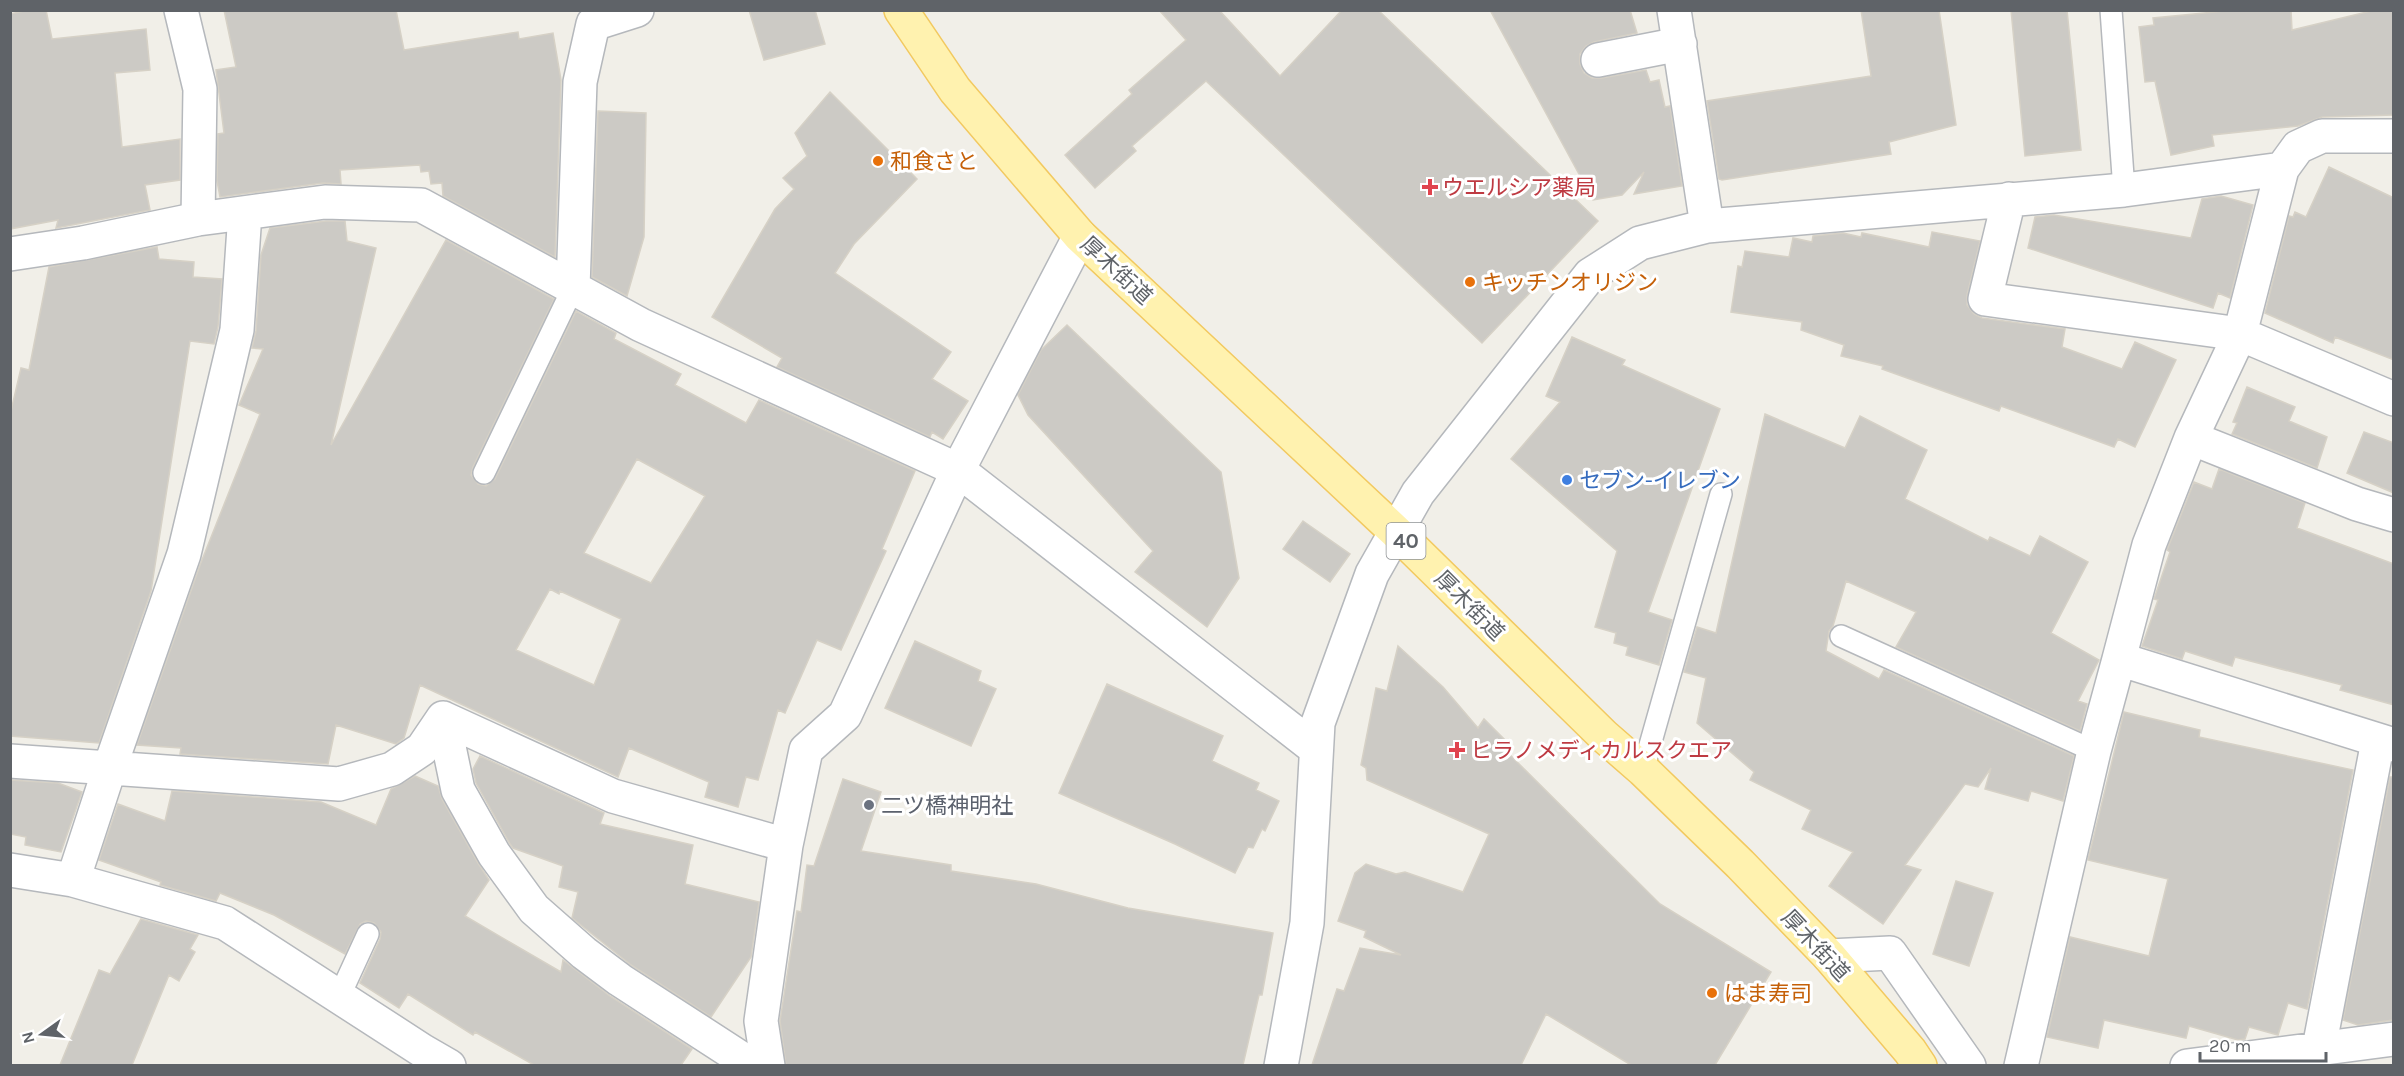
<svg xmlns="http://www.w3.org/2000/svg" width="2404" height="1076" font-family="Karla,'Noto Sans JP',sans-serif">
<rect width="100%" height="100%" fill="#f1efe8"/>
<!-- building -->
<path fill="#cccac5" stroke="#d6d1c6" stroke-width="1.5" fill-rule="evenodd" d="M28,10H46L52,39L146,29L150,70L115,73L122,147L180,139V180L145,185L150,210L56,228L58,220L10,229V14Z
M224,10H396L404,50L518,32L519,39L553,33L561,80L555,257L443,196L442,183L431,184L429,171L421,172L420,165L340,170L341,184L323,183L220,197L217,181L218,134L224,133L216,70L236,67Z
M749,10H815L825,44L764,60Z
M1159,10H1219L1280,76L1342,10H1378L1598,221L1482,343L1206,81L1132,146L1136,151L1095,188L1065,155L1132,94L1129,90L1186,40Z
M1490,10H1630L1637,33L1594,42L1586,46L1580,54V64L1584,73L1592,78H1602L1646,70L1650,82L1659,80L1665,107L1670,106L1682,186L1634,194L1644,172L1622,195L1593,200Z
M1861,10H1939L1956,125L1889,142L1891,154L1722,180L1719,179L1707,101L1871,76Z
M2011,10H2067L2081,150L2025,156Z
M2235,10H2291L2292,30L2375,10H2394V115L2322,117L2298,126L2212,135L2214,146L2171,155L2155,81L2145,82L2139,27L2154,25L2153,18Z
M830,92L917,179L854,244L835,273L951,352L932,379L968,401L943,439L932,432L930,437L777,367L782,358L712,317L775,209L794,189L783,178L807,156L795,133Z
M598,111L646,113L644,237L627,296L592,277Z
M2329,167L2394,198V360L2335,337L2333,343L2265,313L2289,216L2293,217L2295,212L2306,217Z
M2221,196L2253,205L2230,298L2218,293L2213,308L2028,248L2035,217L2054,215L2191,238L2202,199Z
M326,221H345L347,241L376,248L331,445L446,240L554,299L473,467L471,475L478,484L486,486L495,479L576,311L616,333L614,339L681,374L675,385L746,423L759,400L915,471L882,549L886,551L841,650L817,640L785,713L778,710L758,780L746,777L738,807L705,797L709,782L629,748L618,777L420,685L404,738L396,744L336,725L328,764L180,754L181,748L137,745L200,565L260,414L239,405L263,349L252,348L256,331L261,255L270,228ZM637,459L705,496L651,583L584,553ZM550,589L559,594L560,591L621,619L594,685L516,650Z
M1932,232L1980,241L1967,295V305L1974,314L1982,318L2065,329L2062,347L2122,369L2135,342L2176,360L2135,447L2118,439L2114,447L2001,406L1999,411L1882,369L1883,366L1841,356L1844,345L1801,330L1802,322L1731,312L1738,266L1742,267L1745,251L1789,257L1793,238L1812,242L1813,236L1843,233L1861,237L1862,233L1929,247Z
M157,247L159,259L194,262L193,277L222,279L218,327L214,344L190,341L151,591L99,743L10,736V415L21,368L29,370L49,267Z
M1067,325L1221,472L1239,578L1207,627L1135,572L1153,551L1028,415L1018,395L1041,350Z
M1572,337L1625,360L1622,365L1720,409L1648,612L1672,620L1659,665L1626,655L1628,647L1614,643L1616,633L1595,627L1617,551L1511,459L1560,402L1546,396Z
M2247,387L2295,407L2289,421L2327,437L2317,468L2232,434L2237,423L2233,422Z
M1765,414L1845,448L1860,416L1927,450L1905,499L1988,541L1990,537L2030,556L2040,536L2088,562L2051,633L2099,660L2078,701L2087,704L2080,731L1896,647L1916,612L1846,581L1833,626L1829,631L1826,651L1879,679L1884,670L2074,756L2063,801L2031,791L2028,801L1985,789L1991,768L1978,787L1965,784L1905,865L1921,870L1883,924L1829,886L1853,852L1802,829L1811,810L1750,780L1754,772L1697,723L1706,678L1684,672L1697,627L1716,633Z
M2364,432L2394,443V493L2347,473Z
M2219,469L2305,503L2297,528L2394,564V705L2340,690L2342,685L2235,657L2232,666L2185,651L2182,659L2142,646L2158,600L2154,599L2170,552L2167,550L2194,482L2212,489Z
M1303,521L1350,554L1330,582L1283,549Z
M915,641L981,671L978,681L996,689L971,746L885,708Z
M1398,646L1443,687L1478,728L1484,719L1508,743L1505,750L1660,904L1771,972L1715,1065H1631L1546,1014L1521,1065H1312L1337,989L1344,991L1360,948L1401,955L1364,937L1366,931L1338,921L1355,873L1366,864L1396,874L1405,872L1463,892L1489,834L1367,780L1366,768L1361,765L1376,688L1387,691Z
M1107,684L1223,736L1212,761L1259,783L1256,790L1279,801L1265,831L1262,829L1253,848L1248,847L1235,873L1175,844L1059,793Z
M2124,712L2200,730L2199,737L2353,770L2307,1009L2288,1003L2278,1035L2249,1027L2245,1039L2238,1040L2189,1026L2186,1038L2104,1020L2098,1048L2047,1037L2070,937L2149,956L2168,879L2088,860Z
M480,756L604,813L600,824L693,845L685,884L759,902L751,957L711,1017L631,965L572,918L578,892L559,887L563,866L513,848L510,844L476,783L473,769Z
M415,776L438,786L442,799L478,863L489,880L465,916L561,972L563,960L610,996L692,1049L681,1065H534L475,1032L473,1035L408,994L399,1008L360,983L380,939L381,932L374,923L366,921L360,924L345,954L274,915L220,893L216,901L160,885L161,882L99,860L118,804L165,821L172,791L321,802L376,825L391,789Z
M2390,777H2394L2393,1020L2358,1025L2343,1020Z
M843,779L881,792L861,851L951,865V871L1036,884L1128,908L1273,933L1262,995H1259L1243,1065H786L780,1021L797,911L801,912L807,865L814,866Z
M10,780L58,783L82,792L61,852L25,845L26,837L10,834Z
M1956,881L1993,893L1969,966L1933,954Z
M141,919L198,935L190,949L195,952L179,981L169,975L132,1065H60L99,970L110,974Z"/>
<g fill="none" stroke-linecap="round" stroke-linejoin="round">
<defs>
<path id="lane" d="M2111,10L2124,190
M484,473L573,288
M1841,636L2094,751
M1643,770L1721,494
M339,997L368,934"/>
<path id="street" d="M181,10L200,89L198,219
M1674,10L1707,226
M1598,60L1680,44
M2282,169L2240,334L2191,438L2149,545L2119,659L2394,745
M2009,199L1985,299L2240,334L2394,399
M10,254L83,243L198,219L325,202L421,205L641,325L958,470L1316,749
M573,288L580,82L593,24L637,10
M2191,438L2357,504L2394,515
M443,718L613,796L786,845
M10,761L339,784L392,769L422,749L443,718L458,790L494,854L534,909L584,953L620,980L753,1066
M10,870L73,880L225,923L423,1051L449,1066
M73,880L110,767L184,554L237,330L245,213
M1829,956L1890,953L1969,1066
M2319,1048L2378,741
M768,1066L761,1021L786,845L806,750L845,715L958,470L1080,236
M1281,1066L1307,923L1318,723L1372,574L1418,493L1590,275L1640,243L1707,226L2124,190L2282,169L2298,147L2322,136H2394
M2021,1066L2094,751L2119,659
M2187,1066L2394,1039"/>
<path id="primary" d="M901,10L955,90L1080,236L1395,531L1604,736L1643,770L1740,864L1829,956L1910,1051L1920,1066"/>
</defs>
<!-- lane casing -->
<use href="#lane" stroke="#b5b8bc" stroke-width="24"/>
<!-- street casing -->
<use href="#street" stroke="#b5b8bc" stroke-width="36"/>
<!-- primary casing -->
<use href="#primary" stroke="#f2c960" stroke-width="36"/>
<!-- lane -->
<use href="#lane" stroke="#fff" stroke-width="21"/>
<!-- street -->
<use href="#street" stroke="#fff" stroke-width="33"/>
<!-- primary -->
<use href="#primary" stroke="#fff2af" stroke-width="33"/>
</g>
<!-- markers -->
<g fill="#e8710a" stroke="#fff" stroke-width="2">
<circle cx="878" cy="161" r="6"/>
<circle cx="1470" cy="282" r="6"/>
<circle cx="1712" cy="993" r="6"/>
</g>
<g fill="#e0444e" stroke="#fff" stroke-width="2">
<path d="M1427 178h6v6h6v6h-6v6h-6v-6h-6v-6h6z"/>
<path d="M1454 741h6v6h6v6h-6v6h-6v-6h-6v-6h6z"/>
</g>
<circle fill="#3f7fe0" stroke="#fff" stroke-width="2" cx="1567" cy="480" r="6"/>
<circle fill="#6b7280" stroke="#fff" stroke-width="2" cx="869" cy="805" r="6"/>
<g text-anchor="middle" stroke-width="6" stroke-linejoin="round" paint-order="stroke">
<!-- shield labels -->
<rect fill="#fff" stroke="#8f9295" stroke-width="1.5" x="1386.5" y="523" width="39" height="36" rx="4.5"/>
<g font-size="21" font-weight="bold" fill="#5f6368">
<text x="1406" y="548">40</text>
</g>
<!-- food labels -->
<g font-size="22" fill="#c56008" stroke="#fff" text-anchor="start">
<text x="890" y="169">和食さと</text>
<text x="1482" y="290">キッチンオリジン</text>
<text x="1724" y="1001">はま寿司</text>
</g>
<!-- health labels -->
<g font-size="22" fill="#be3a42" stroke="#fff" text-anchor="start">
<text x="1442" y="195">ウエルシア薬局</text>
<text x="1470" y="758">ヒラノメディカルスクエア</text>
</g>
<!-- street labels -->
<g font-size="22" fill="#5f6368" stroke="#fff">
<text transform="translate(1117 270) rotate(43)" y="8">厚木街道</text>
<text transform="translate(1470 605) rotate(45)" y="8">厚木街道</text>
<text transform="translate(1816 945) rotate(47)" y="8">厚木街道</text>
</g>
<!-- shop labels -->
<g font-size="22" fill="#366cbe" stroke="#fff" text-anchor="start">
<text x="1579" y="488">セブン-イレブン</text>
</g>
<!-- worship labels -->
<g font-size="22" fill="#5b616d" stroke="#fff" text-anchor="start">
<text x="881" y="813">二ツ橋神明社</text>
</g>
</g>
<!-- border -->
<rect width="2404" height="1076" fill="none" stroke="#5f6368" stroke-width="24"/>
<!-- north arrow -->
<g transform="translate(42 1034) rotate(255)" stroke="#ffffff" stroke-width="4.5" paint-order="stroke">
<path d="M0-4.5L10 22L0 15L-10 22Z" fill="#5f6368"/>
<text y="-9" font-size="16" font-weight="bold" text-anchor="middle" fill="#5f6368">N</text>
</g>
<!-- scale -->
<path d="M2200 1052v9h126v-9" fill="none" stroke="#5f6368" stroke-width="3"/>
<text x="2209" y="1052" font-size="18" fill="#5f6368" stroke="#ffffff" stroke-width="4.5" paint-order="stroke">20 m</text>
</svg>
